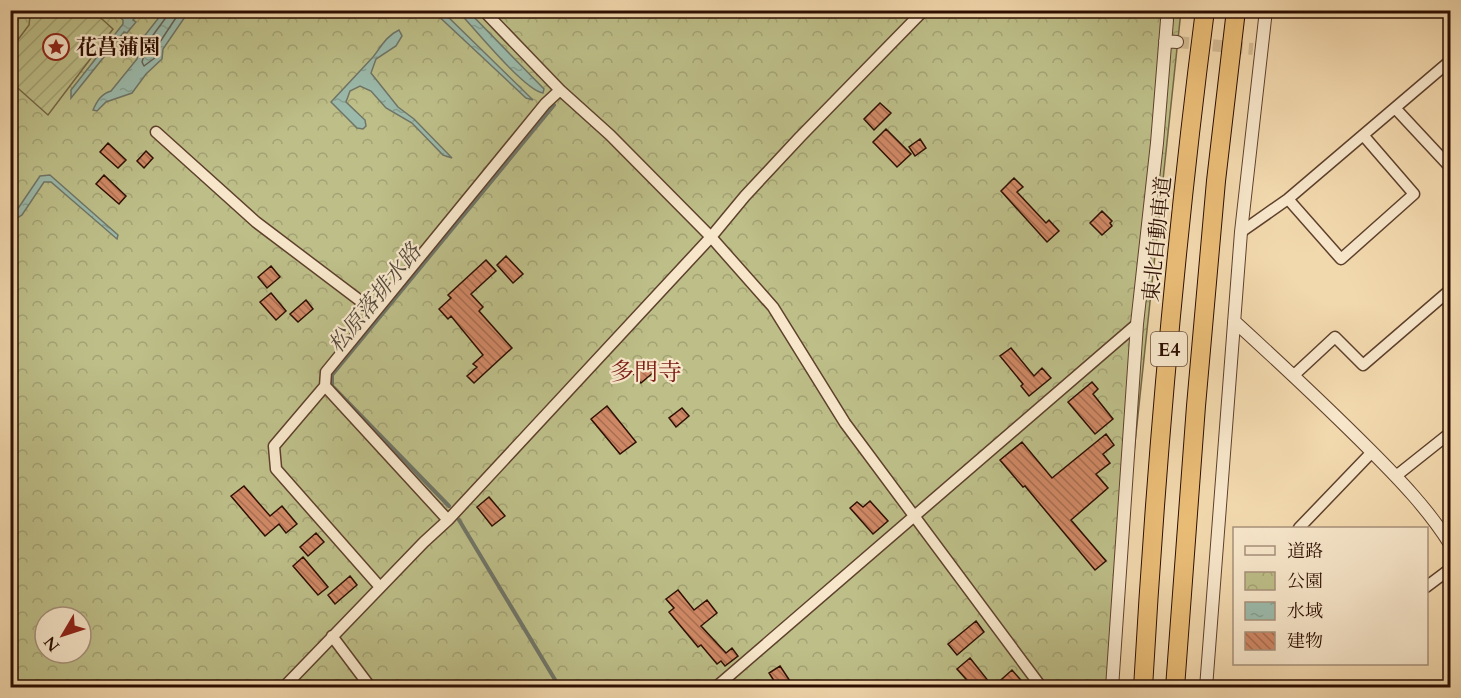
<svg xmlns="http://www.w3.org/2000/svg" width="1461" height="698" font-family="Cardo,'Noto Serif JP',serif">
<defs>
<pattern id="park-crowns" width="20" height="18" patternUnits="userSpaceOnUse" patternTransform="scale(1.5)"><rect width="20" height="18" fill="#bdbe88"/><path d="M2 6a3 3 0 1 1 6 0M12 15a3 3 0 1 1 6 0" fill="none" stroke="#a3a274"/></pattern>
<pattern id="garden-furrows" width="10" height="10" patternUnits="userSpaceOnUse" patternTransform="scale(1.5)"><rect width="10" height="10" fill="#bdbe88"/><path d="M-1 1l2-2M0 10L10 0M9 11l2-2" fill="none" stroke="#a3a274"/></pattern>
<pattern id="water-ripples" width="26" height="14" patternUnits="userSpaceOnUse" patternTransform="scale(1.5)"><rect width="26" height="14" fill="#9bbaab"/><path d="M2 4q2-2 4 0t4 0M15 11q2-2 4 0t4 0" fill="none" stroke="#869f91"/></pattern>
<pattern id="building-back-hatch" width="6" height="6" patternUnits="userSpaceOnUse" patternTransform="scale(1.5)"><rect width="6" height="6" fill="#cf8865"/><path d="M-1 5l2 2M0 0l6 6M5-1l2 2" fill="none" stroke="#a86e51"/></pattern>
</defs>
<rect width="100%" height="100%" fill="#f2d8ad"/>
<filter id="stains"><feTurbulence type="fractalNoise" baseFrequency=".00333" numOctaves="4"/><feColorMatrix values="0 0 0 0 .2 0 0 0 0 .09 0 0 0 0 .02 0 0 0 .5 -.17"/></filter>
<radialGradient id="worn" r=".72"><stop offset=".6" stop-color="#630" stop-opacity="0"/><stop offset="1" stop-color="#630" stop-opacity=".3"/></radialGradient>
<!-- park -->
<path fill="url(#park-crowns)" stroke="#756644" stroke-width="1.5" fill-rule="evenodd" d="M10,11H1181L1109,687H11ZM45,617H81V653H45Z"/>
<!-- garden -->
<path fill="url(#garden-furrows)" stroke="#756644" stroke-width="1.5" d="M35,11H93L113,29L48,115L11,82V49L29,25L30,16Z"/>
<!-- water -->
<path fill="url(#water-ripples)" stroke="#6f7567" stroke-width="1.5" d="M113,11H124L129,16L134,11H141L133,20L136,22L127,33L124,32L71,98V90L123,24V20Z
M164,11H189L163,49L162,59L146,74L132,93L106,102L97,111L93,110C97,101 101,94 111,91L137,59L142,39Z
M433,11H442L533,100L526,98Z
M458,11H468L544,89L543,93C525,91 473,27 458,11Z
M399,30L402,36L396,46L376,59L371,73L398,107L414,119L452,158L443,155L412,123L386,108L371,91L360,86L350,91L346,102L365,120L366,126L363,129L357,128L331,102C345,87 359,72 373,57C381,47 386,36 399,30Z
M50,175L118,235L117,239L51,182H44L22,215L11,222V215L17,210L40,176Z"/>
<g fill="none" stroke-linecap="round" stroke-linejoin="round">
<!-- shore -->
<path stroke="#646456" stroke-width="1.5" d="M168,10L167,16L148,42L142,62L144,66L156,57L158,45L181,10"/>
<!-- stream -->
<path stroke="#6f7567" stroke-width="4" d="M449,506L332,386V375L554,105
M459,520L560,688"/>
</g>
<!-- building -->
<path fill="url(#building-back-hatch)" stroke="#2d0e01" stroke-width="1.5" d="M880,103L891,113L874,130L864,119Z
M886,129L911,154L897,167L873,142Z
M920,139L926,148L915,156L909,147Z
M108,143L126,160L118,168L100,152Z
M146,151L153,158L144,168L137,161Z
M104,175L126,196L119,204L96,184Z
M1014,178L1023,187L1017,192L1046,223L1049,220L1059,231L1047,242L1001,191Z
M1102,211L1112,221L1110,223L1112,226L1102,235L1090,223Z
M506,256L523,274L513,283L497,265Z
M486,260L496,271L471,294L483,307L479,311L512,348L474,383L467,376L477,367L473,364L483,355L451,316L448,319L439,309L451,298L448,295Z
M271,266L280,277L267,288L258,277Z
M271,293L286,311L276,320L260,302Z
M306,300L313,309L298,322L290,314Z
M1011,348L1034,376L1042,368L1051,378L1029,396L1021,386L1023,384L1000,356Z
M645,362L654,372L641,383L632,372Z
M1092,382L1098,389L1093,394L1113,419L1095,434L1068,402Z
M607,406L636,442L620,454L591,419Z
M682,408L689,416L676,427L669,418Z
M1106,434L1114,445L1103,454L1110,463L1096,474L1108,488L1071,520L1106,561L1095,570L1025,486L1023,487L1000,460L1022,442L1052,478Z
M244,486L270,516L282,506L297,524L286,533L279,524L265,536L231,496Z
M489,497L505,516L492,526L477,507Z
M870,501L888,521L873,534L850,508L857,502L863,507Z
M316,533L324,542L308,556L300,547Z
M303,557L328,587L318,595L293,566Z
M350,576L357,585L335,604L328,595Z
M678,590L694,610L707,600L717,613L701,626L726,653L732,648L738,656L725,666L721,661L717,664L701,645L698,647L669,612L674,608L666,599Z
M976,621L984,632L957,655L948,644Z
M970,658L993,687L1012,670L1027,687H973L957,669Z
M780,666L794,687H778L769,673Z"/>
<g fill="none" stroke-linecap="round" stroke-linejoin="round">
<!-- tertiary-tunnel -->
<path stroke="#d4ba93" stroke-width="12" stroke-dasharray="12 6" stroke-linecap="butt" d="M1177,42L1253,49"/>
<defs>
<path id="minor" d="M483,10L560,90L610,135L711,237L773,307L845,423L1042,688
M1395,108L1450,167
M156,132L256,222L375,312
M1288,199L1341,259L1414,194L1363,135
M1241,232L1288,199L1450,61
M1293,376L1335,337L1363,365L1450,290
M325,386L274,446L276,469L380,587
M1396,476L1450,433
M448,520L325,386L326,372L545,104L560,90
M1299,528L1372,452
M1426,587L1450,569
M332,636L371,688
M283,688L424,542L448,520L711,237L745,196L800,137L924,10
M715,688L1137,324"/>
<path id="tertiary" d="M1165,41L1177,42
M1234,321C1280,363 1326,406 1370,450C1399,479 1428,509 1450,544
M1112,688L1137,324L1157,143L1167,20
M1206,688L1241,232L1266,10"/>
<path id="motorway" d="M1143,688C1156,461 1176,235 1205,10
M1175,688L1196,406L1216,181L1236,10"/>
</defs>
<!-- minor casing -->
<use href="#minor" stroke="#5e402c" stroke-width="13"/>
<!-- tertiary casing -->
<use href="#tertiary" stroke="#5e402c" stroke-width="14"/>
<!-- motorway casing -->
<use href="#motorway" stroke="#2d0e01" stroke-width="20"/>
<!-- minor -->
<use href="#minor" stroke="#f7e6ca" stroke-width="10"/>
<!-- tertiary -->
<use href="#tertiary" stroke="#f7e6ca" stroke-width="12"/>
<!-- motorway -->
<use href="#motorway" stroke="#e9bc76" stroke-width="18"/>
</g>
<!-- icons -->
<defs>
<symbol id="sight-ring" viewBox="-11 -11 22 22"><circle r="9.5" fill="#f7e6ca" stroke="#8f2418" stroke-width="1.5"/><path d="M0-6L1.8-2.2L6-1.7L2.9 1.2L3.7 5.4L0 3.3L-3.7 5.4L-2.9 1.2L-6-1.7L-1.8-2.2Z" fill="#8f2418"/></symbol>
</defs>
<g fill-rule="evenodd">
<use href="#sight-ring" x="41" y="32" width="30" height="30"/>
</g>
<g text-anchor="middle" stroke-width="4.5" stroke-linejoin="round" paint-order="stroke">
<!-- shield labels -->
<rect fill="#f7e6ca" stroke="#6a4f3d" stroke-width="1.5" x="1151" y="332" width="36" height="34" rx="4.5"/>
<g font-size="20" font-weight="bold" fill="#2d0e01">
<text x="1169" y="356">E4</text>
</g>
<!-- poi labels -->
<g font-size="21" font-weight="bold" fill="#2d0e01" stroke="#f7e6ca" text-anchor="start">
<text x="76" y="54">花菖蒲園</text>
</g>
<!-- street labels -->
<g font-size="21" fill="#2d0e01" stroke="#f7e6ca">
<text transform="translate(1157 239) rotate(-84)" y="7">東北自動車道</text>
</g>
<!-- water labels -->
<g font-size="22" font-style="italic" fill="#544a3c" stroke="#f7e6ca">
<text transform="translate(374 298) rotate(-51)" y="8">松原落排水路</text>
</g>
<!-- quarter labels -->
<g font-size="24" fill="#7a1f14" stroke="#f7e6ca">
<text x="646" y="380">多門寺</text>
</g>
</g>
<!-- margin -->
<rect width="1461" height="698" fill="none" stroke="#f2d8ad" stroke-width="36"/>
<rect x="12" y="12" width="1437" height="674" fill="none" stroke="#2d0e01" stroke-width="3"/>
<rect x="18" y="18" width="1425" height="662" fill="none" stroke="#2d0e01" stroke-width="1.5"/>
<!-- legend -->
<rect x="1233" y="527" width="195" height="138" fill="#f7e6ca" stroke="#a6907a" stroke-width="1.5"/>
<rect x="1245" y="546" width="30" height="9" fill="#f7e6ca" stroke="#a6907a" stroke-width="1.5"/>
<text x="1287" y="557" font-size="18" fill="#2d0e01">道路</text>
<rect x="1245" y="572" width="30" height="18" fill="url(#park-crowns)" stroke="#a6907a" stroke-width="1.5"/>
<text x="1287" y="587" font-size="18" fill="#2d0e01">公園</text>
<rect x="1245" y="602" width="30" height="18" fill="url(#water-ripples)" stroke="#a6907a" stroke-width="1.5"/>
<text x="1287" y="617" font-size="18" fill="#2d0e01">水域</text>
<rect x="1245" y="632" width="30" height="18" fill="url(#building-back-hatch)" stroke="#a6907a" stroke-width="1.5"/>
<text x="1287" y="647" font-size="18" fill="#2d0e01">建物</text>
<!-- north arrow -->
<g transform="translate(63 635) rotate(231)"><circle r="28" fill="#f7e6ca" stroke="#a6907a" stroke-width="1.5"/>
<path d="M0-4.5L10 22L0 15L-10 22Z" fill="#8f2418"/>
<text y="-9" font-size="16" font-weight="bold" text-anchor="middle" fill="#2d0e01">N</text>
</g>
<rect width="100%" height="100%" filter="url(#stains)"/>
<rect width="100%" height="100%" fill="url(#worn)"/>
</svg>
